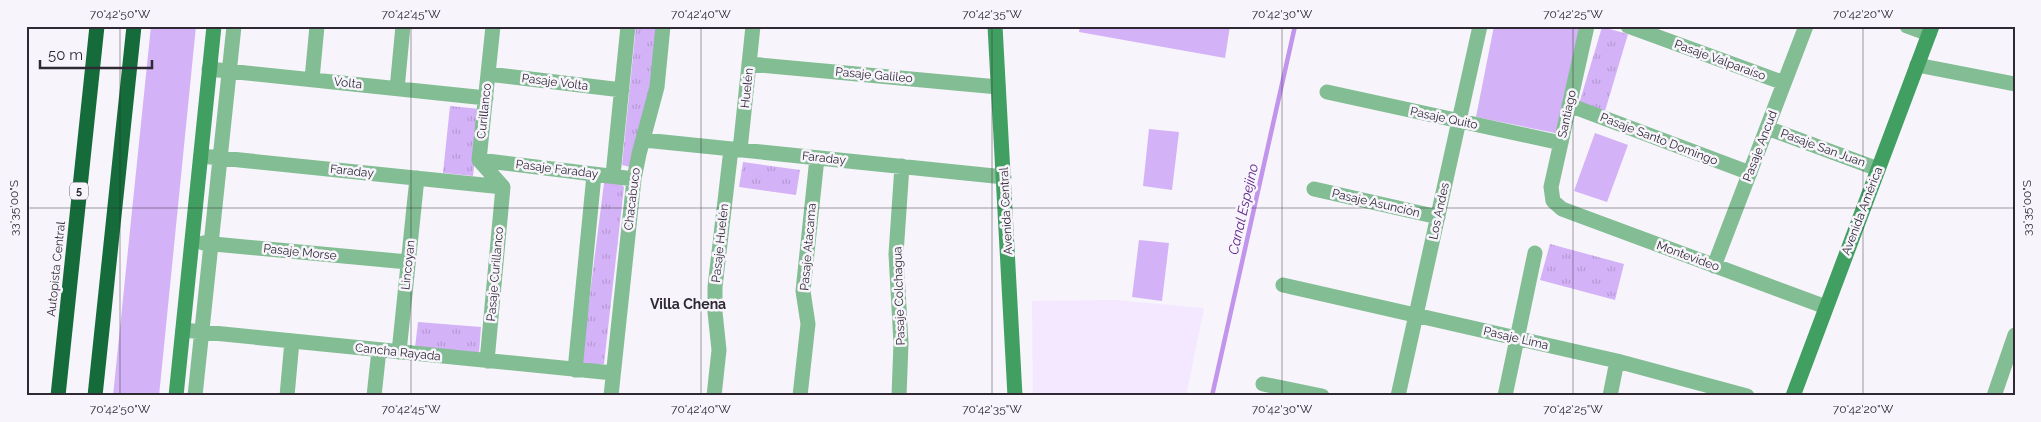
<svg xmlns="http://www.w3.org/2000/svg" width="2041" height="422" font-family="Raleway,sans-serif">
<defs>
<pattern id="grass-tufts" width="24" height="20" patternUnits="userSpaceOnUse" patternTransform="scale(1.25)"><rect width="24" height="20" fill="#d4b2f7"/><path d="M3 7l-1-3M5 7V3M7 7l1-3M15 17l-1-3M17 17v-4M19 17l1-3" fill="none" stroke="#b699d4"/></pattern>
</defs>
<rect width="100%" height="100%" fill="#f7f4fb"/>
<!-- built -->
<path fill="#f3e8ff" d="M1116,300L1204,308L1186,396H1033L1032,301Z"/>
<!-- grass -->
<path fill="url(#grass-tufts)" d="M636,26H657L653,69L634,168L622,165Z
M1602,27L1628,34L1605,111L1579,104Z
M450,106L480,109L473,176L443,173Z
M743,162L800,170L796,195L739,187Z
M618,181L624,187L604,364L581,365L604,183Z
M1550,244L1624,264L1615,300L1540,280Z
M418,322L481,327L479,353L415,348Z"/>
<!-- green -->
<path fill="#d4b2f7" d="M151,26H196L159,396H113Z
M1080,26H1230L1225,58L1079,32Z
M1494,26H1582L1560,134L1476,117Z
M1149,129L1179,132L1172,190L1143,186Z
M1595,133L1628,145L1607,202L1574,191Z
M1139,240L1169,243L1162,301L1132,297Z"/>
<g fill="none" stroke-linecap="round" stroke-linejoin="round">
<!-- stream -->
<path stroke="#c195ec" stroke-width="4.5" d="M1212,396L1295,26"/>
<!-- street -->
<path stroke="#83bd93" stroke-width="15" d="M493,26L479,160L503,187
M1587,26L1551,187L1553,201L1562,209L1826,307
M1628,26L1784,83
M1907,26L1929,34
M749,64L998,87
M1917,65L2015,84
M209,69L486,98
M488,74L622,90
M312,79L317,26
M397,89L403,26
M1327,92L1561,143
M1569,105L1750,173
M1767,128L1878,169
M644,140L1004,177
M740,150L753,26
M201,156L503,187
M479,160L634,179
M613,175L628,26
M1314,189L1438,217
M203,243L408,262
M1714,266L1806,26
M1283,285L1617,361L1747,396
M183,330L613,373
M399,352L417,178
M487,361L503,187
M575,370L594,175
M1263,384L1322,396
M195,396L234,26
M287,396L292,341
M374,396L379,350
M611,396L634,179L639,154L657,87L663,26
M714,396L719,350L715,312V287L731,149
M800,396L808,324L803,291L817,158
M899,396L901,343L896,254L902,166
M1398,396L1480,26
M1505,396L1535,253
M1610,396L1617,361
M1994,396L2015,335"/>
<!-- secondary -->
<path stroke="#419f62" stroke-width="15" d="M995,26L1015,396
M176,396L214,26
M1793,396L1932,26"/>
<!-- highway -->
<path stroke="#156c3a" stroke-width="15" d="M58,396L97,26
M95,396L134,26"/>
</g>
<!-- ticks -->
<path fill="none" stroke="#2f2934" stroke-width="1" stroke-opacity="0.45" d="M120,26V396M411,26V396M701,26V396M992,26V396M1282,26V396M1573,26V396M1863,26V396M26,208H2015"/>
<g text-anchor="middle" stroke-width="5" stroke-linejoin="round" paint-order="stroke">
<!-- shield labels -->
<rect fill="#f7f4fb" stroke="#6b6670" stroke-width="1" x="70" y="182.5" width="18" height="17" rx="4"/>
<g font-size="11" font-weight="bold" fill="#2f2934">
<text x="79" y="195">5</text>
</g>
<!-- street labels -->
<g font-size="12" fill="#2f2934" stroke="#f7f4fb">
<text transform="translate(1720 60) rotate(20)" y="4">Pasaje Valparaíso</text>
<text transform="translate(874 75) rotate(5)" y="4">Pasaje Galileo</text>
<text transform="translate(555 82) rotate(7)" y="4">Pasaje Volta</text>
<text transform="translate(348 83) rotate(6)" y="4">Volta</text>
<text transform="translate(747 88) rotate(-84)" y="4">Huelén</text>
<text transform="translate(484 111) rotate(-84)" y="4">Curillanco</text>
<text transform="translate(1567 114) rotate(-78)" y="4">Santiago</text>
<text transform="translate(1444 118) rotate(12)" y="4">Pasaje Quito</text>
<text transform="translate(1659 139) rotate(21)" y="4">Pasaje Santo Domingo</text>
<text transform="translate(1760 146) rotate(-69)" y="4">Pasaje Ancud</text>
<text transform="translate(1823 148) rotate(20)" y="4">Pasaje San Juan</text>
<text transform="translate(824 158) rotate(6)" y="4">Faraday</text>
<text transform="translate(557 169) rotate(7)" y="4">Pasaje Faraday</text>
<text transform="translate(352 171) rotate(6)" y="4">Faraday</text>
<text transform="translate(632 199) rotate(-83)" y="4">Chacabuco</text>
<text transform="translate(1376 203) rotate(13)" y="4">Pasaje Asunción</text>
<text transform="translate(1006 211) rotate(-93)" y="4">Avenida Central</text>
<text transform="translate(1439 211) rotate(-78)" y="4">Los Andes</text>
<text transform="translate(1862 211) rotate(-69)" y="4">Avenida América</text>
<text transform="translate(720 243) rotate(-84)" y="4">Pasaje Huelén</text>
<text transform="translate(808 247) rotate(-85)" y="4">Pasaje Atacama</text>
<text transform="translate(300 252) rotate(6)" y="4">Pasaje Morse</text>
<text transform="translate(1688 256) rotate(20)" y="4">Montevideo</text>
<text transform="translate(408 265) rotate(-84)" y="4">Lincoyan</text>
<text transform="translate(56 269) rotate(-84)" y="4">Autopista Central</text>
<text transform="translate(495 274) rotate(-85)" y="4">Pasaje Curillanco</text>
<text transform="translate(899 296) rotate(-92)" y="4">Pasaje Colchagua</text>
<text transform="translate(1516 338) rotate(13)" y="4">Pasaje Lima</text>
<text transform="translate(398 352) rotate(6)" y="4">Cancha Rayada</text>
</g>
<!-- water labels -->
<g font-size="14" font-style="italic" fill="#61288c" stroke="#f7f4fb">
<text transform="translate(1243 209) rotate(-77)" y="5">Canal Espejino</text>
</g>
<!-- neighbourhood labels -->
<g font-size="14" font-weight="bold" fill="#2f2934" stroke="#f7f4fb">
<text x="688" y="309">Villa Chena</text>
</g>
</g>
<!-- border -->
<rect width="2041" height="422" fill="none" stroke="#f7f4fb" stroke-width="55"/>
<!-- scale -->
<path d="M40 60v8h112v-8" fill="none" stroke="#2f2934" stroke-width="2.5"/>
<text x="48" y="60" font-size="15" fill="#2f2934" stroke="#f7f4fb" stroke-width="4" paint-order="stroke">50 m</text>
<rect x="28" y="28" width="1986" height="366" fill="none" stroke="#2f2934" stroke-width="2"/>
<g font-size="12" text-anchor="middle" fill="#2f2934">
<text x="120" y="18">70°42'50"W</text>
<text x="411" y="18">70°42'45"W</text>
<text x="701" y="18">70°42'40"W</text>
<text x="992" y="18">70°42'35"W</text>
<text x="1282" y="18">70°42'30"W</text>
<text x="1573" y="18">70°42'25"W</text>
<text x="1863" y="18">70°42'20"W</text>
<text transform="translate(14 208) rotate(-90)" y="4">33°35'00"S</text>
<text transform="translate(2027 208) rotate(-90)" y="4">33°35'00"S</text>
<text x="120" y="413">70°42'50"W</text>
<text x="411" y="413">70°42'45"W</text>
<text x="701" y="413">70°42'40"W</text>
<text x="992" y="413">70°42'35"W</text>
<text x="1282" y="413">70°42'30"W</text>
<text x="1573" y="413">70°42'25"W</text>
<text x="1863" y="413">70°42'20"W</text>
</g>
</svg>
